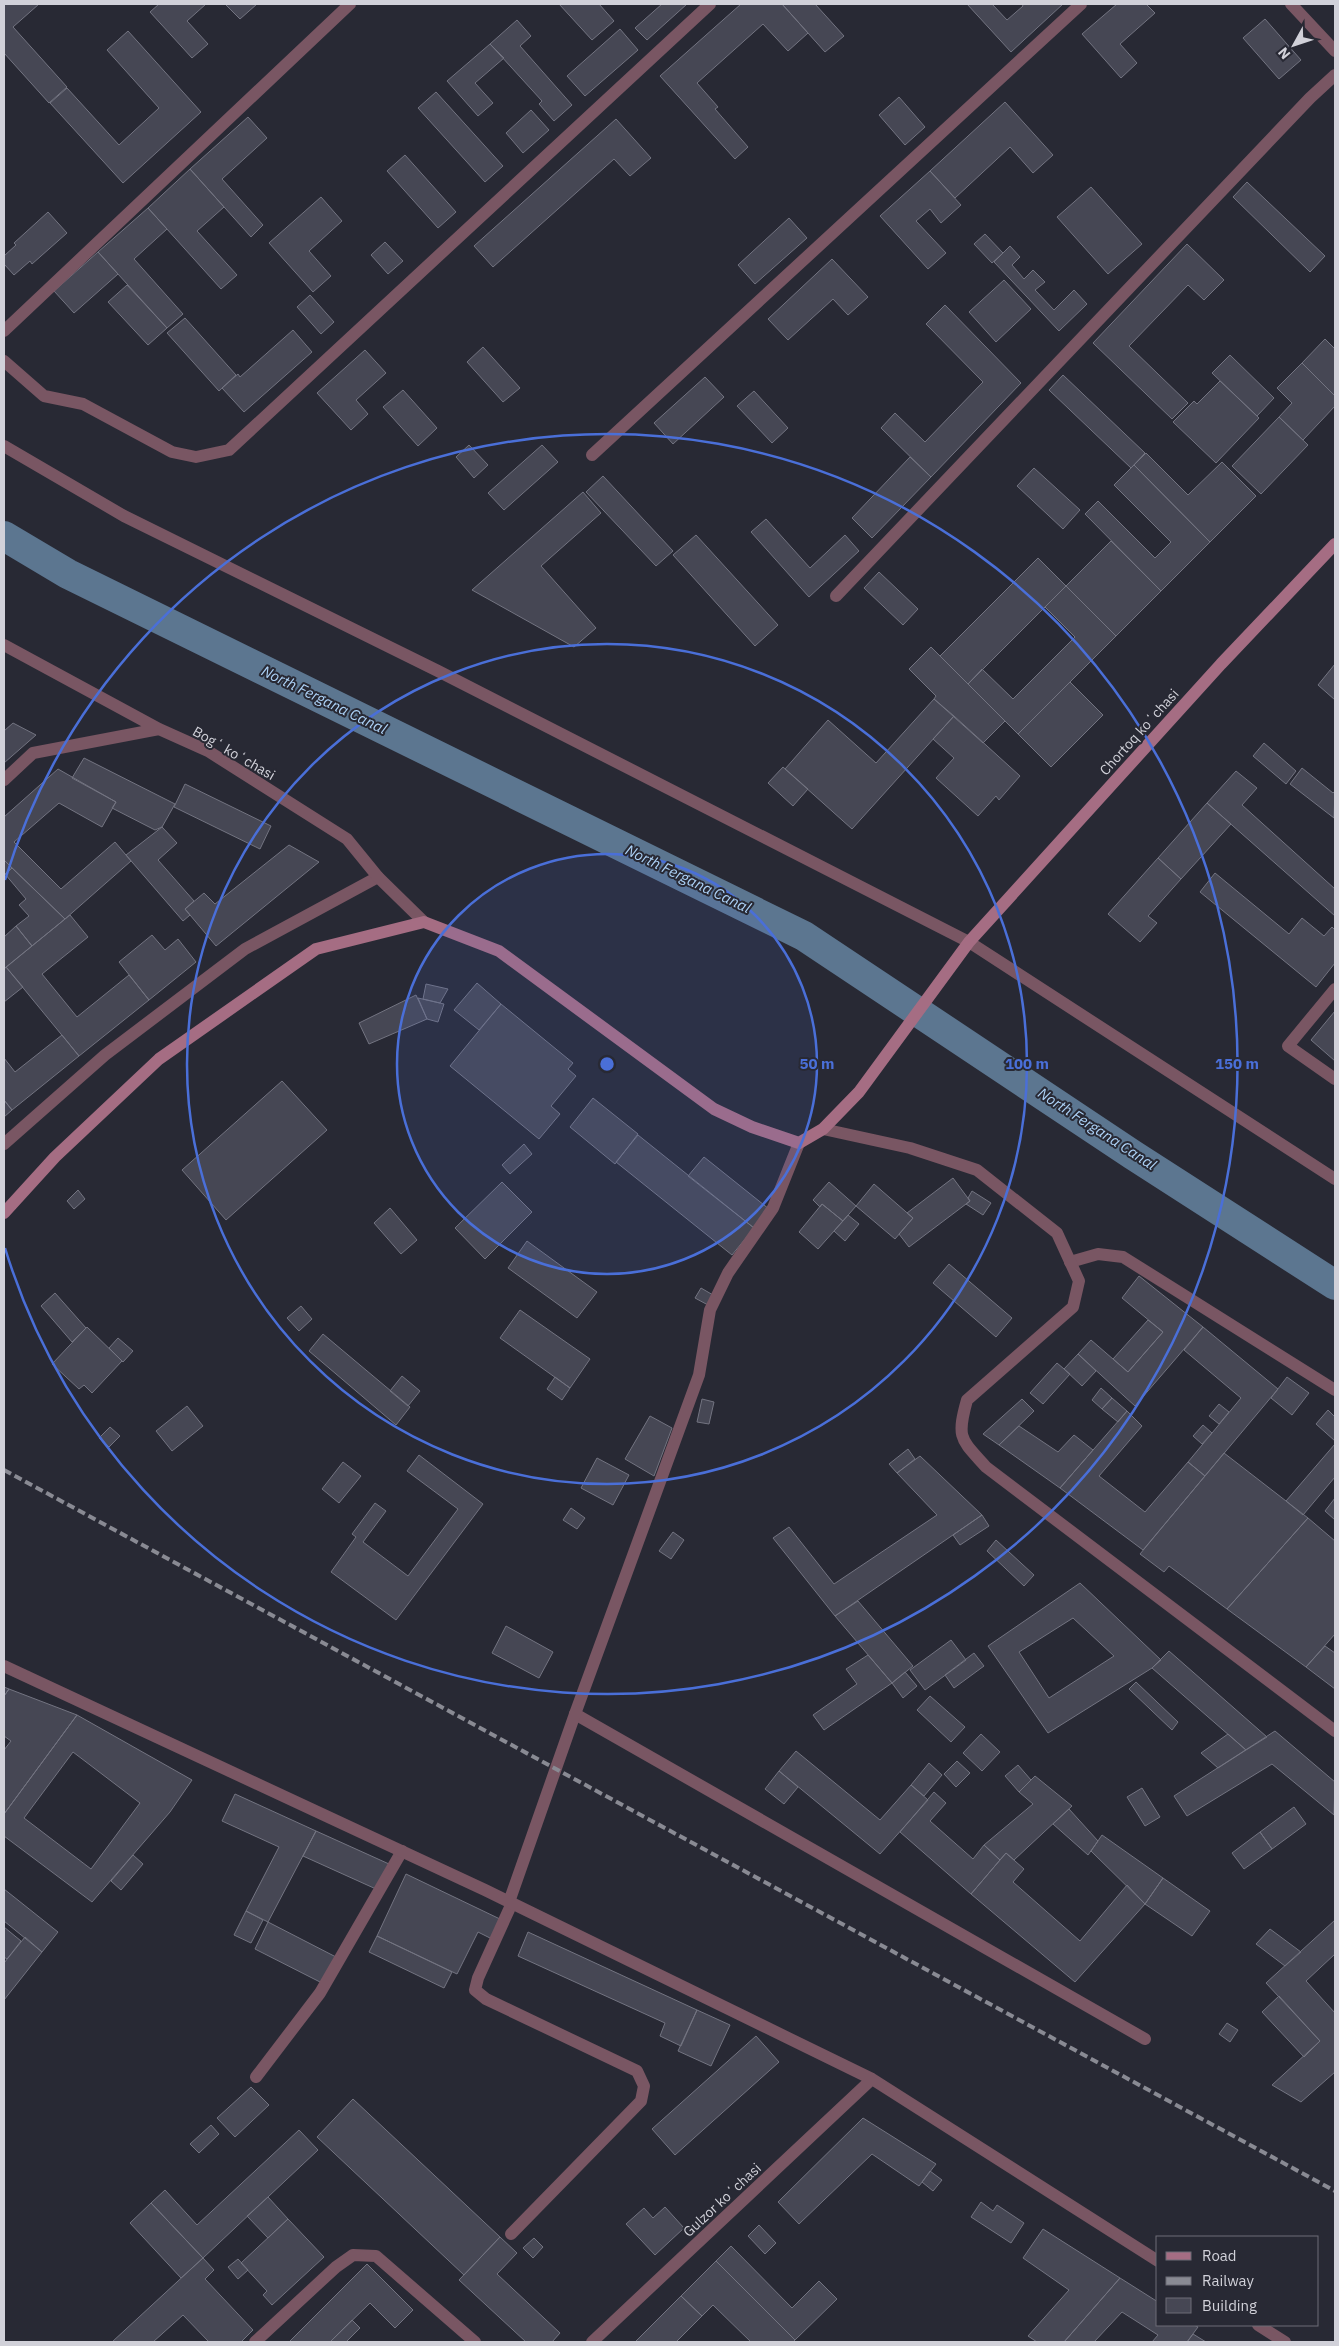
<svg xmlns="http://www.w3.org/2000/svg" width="1339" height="2346" font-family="'IBM Plex Sans',sans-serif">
<rect width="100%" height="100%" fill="#282934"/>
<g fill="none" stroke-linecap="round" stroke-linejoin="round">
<!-- canal -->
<path stroke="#5c7690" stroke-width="30" d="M4,536L68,574L804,936L1133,1155L1335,1285"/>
</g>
<!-- building -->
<path fill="#464754" stroke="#737481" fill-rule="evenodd" d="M4,4H39L13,27L67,87L49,103L4,53Z
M159,4H206L187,21L208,44L192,58L150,12Z
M225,4H257L240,19Z
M559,4H599L614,21L592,40Z
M662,4H687L647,40L635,28Z
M741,4H782L808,33L788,51L763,24L697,83L718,107L715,109L748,147L735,159L660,76Z
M782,4H815L844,36L825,52Z
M967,4H992L1007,20L1023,6L1022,4H1063L1011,52Z
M1117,4H1146L1155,13L1120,44L1137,63L1121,78L1082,34Z
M1265,19L1301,60L1279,79L1243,38Z
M517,20L531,36L520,46L572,105L554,121L539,104L542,101L490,44Z
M620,29L638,50L585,96L567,76Z
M128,31L201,112L123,183L50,103L67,88L119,145L159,108L107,50Z
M490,44L504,58L475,83L493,103L478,116L447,81Z
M436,92L503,166L485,182L418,108Z
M899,97L925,127L905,145L879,115Z
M1005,102L1053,155L1033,173L1010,147L955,198L930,171Z
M531,110L549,130L523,153L506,133Z
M248,117L267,138L222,179L263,225L251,237L190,169Z
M616,119L651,158L630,176L614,159L493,267L474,246Z
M405,155L456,212L438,228L387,171Z
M190,169L224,207L197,231L237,275L221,289L148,208Z
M930,171L961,205L941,223L930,209L916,221L946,253L928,269L880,216Z
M1247,182L1325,256L1310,272L1233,197Z
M1091,187L1142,244L1108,274L1057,217Z
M321,197L342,221L309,251L331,276L313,292L269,243Z
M148,208L167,229L134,259L183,314L167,328L98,252Z
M48,212L67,233L32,264L30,261L14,275L4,264V256L16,245L14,243Z
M789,218L807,238L755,284L738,265Z
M985,234L1003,253L992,263L974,244Z
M385,242L403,261L388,274L371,255Z
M1187,244L1224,280L1204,300L1188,285L1129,346L1188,403L1172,419L1093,343Z
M1010,246L1020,257L1012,265L1024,279L1033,270L1045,282L1035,290L1054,310L1074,290L1087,304L1059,331L994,262Z
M98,252L118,274L74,313L54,291Z
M832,259L868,297L848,315L833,299L788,340L768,319Z
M1004,280L1031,309L996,342L969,312Z
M127,285L167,328L148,345L108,302Z
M310,295L334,322L321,334L297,307Z
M945,305L1021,383L931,477L881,428L895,413L925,442L983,382L926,324Z
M185,318L236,375L219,391L167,333Z
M293,330L312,352L244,412L222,388L238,374L240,377Z
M1325,339L1335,349V396L1302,363Z
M483,347L520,388L503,402L467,362Z
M365,350L386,373L356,400L368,414L351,430L317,393Z
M1230,355L1274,398L1257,416L1212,373Z
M1302,363L1335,396V406L1303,440L1279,417L1292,403L1277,388Z
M1063,375L1145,453L1131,468L1049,390Z
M705,377L724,397L673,444L654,423Z
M1220,381L1259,418L1216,463L1173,422L1194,401L1197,404Z
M403,390L437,428L418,446L383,407Z
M754,391L788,428L772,443L737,406Z
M1279,417L1308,445L1261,494L1232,466Z
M469,445L488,465L474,478L456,457Z
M542,445L558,462L504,510L488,493Z
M1146,453L1188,495L1222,462L1256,496L1210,542L1134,465Z
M910,457L931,477L872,538L852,518Z
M1134,465L1210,542L1161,591L1085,514L1098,501L1155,558L1171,542L1114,485Z
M1034,468L1080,510L1063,529L1017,486Z
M603,476L673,551L656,566L586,492Z
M583,492L601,513L541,566L596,628L574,647L472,590Z
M766,519L810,568L845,535L859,551L809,597L751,532Z
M696,535L778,625L755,646L673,555Z
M1111,541L1161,591L1116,636L1066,586Z
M1038,558L1066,586L968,684L940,656Z
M879,572L918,609L903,625L864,588Z
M1066,586L1116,636L1018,734L968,684L982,669L1013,699L1075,637L1045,607Z
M931,647L1005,721L983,743L934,699L936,696L909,669Z
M1335,664V700L1318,685Z
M1070,682L1103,715L1051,767L1018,734Z
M934,699L954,716L852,829L785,769L828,720L876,763Z
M954,716L1020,776L999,800L996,796L978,816L936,778L954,758L933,739Z
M13,723L36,735L4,763V731Z
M1264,743L1296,771L1286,784L1253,756Z
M84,758L175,804L162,827L155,830L112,808L116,802L72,778Z
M783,767L808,789L793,806L768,783Z
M1302,768L1333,793L1335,791L1334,818L1290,784Z
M58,769L116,802L102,827L59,803L14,842L61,889L115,842L131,861L65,919L4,860V817Z
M1236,771L1257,788L1242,805L1335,889V916L1207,803Z
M185,784L271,826L260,849L174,807Z
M1207,803L1231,824L1181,879L1158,858Z
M162,827L177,843L158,860L194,901L185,909L190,915L183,921L126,855Z
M289,845L319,862L216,946L185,909L204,893L215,904Z
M1158,858L1181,879L1148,916L1157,923L1140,942L1108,914Z
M4,860L12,868L4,875Z
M12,868L65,919L32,946L16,926L29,916L19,905L26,899L5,874Z
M1215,873L1289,934L1302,918L1324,936L1332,927L1335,930V963L1316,987L1200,892Z
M70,915L88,937L42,974L77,1017L129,975L149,1000L79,1056L6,967Z
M16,926L32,946L4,969V937Z
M152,935L165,950L178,939L196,962L149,1000L119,962Z
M6,967L23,987L4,1002V969Z
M477,983L501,1004L479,1030L454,1010Z
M426,984L448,989L440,1003L423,999Z
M416,995L427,1019L369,1044L359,1023Z
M418,998L444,1004L438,1022L427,1019Z
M501,1004L573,1063L568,1069L576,1076L551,1106L560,1114L539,1139L450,1066Z
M1335,1011V1061L1311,1040Z
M62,1035L79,1056L12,1110L4,1100V1058L15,1072Z
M282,1081L327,1130L226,1220L182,1170Z
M593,1098L638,1134L615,1164L570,1127Z
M4,1100L12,1110L4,1117Z
M638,1135L754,1228L732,1255L616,1162Z
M524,1144L532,1154L510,1174L502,1165Z
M704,1157L769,1209L754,1228L688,1176Z
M953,1178L970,1201L909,1247L899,1234L913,1218L907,1213Z
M502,1182L532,1212L485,1259L455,1228Z
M829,1182L856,1206L843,1221L822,1204L820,1207L813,1200Z
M874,1184L913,1218L895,1239L856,1206Z
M78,1190L85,1199L74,1209L67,1201Z
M972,1191L991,1203L983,1215L966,1204L970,1201L968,1198Z
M822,1204L843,1221L818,1249L799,1232Z
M390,1208L417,1240L401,1254L374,1223Z
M848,1215L859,1224L845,1241L834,1231Z
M527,1241L597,1292L577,1318L508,1268Z
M949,1264L1012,1318L996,1337L933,1283Z
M1139,1276L1203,1327L1135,1406L1078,1354L1091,1340L1128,1372L1163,1332L1122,1298Z
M701,1288L713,1295L708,1305L695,1298Z
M55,1293L86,1328L72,1342L41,1306Z
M301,1306L312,1319L299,1331L287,1318Z
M520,1310L590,1359L570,1388L500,1338Z
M1148,1320L1163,1332L1128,1372L1113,1359Z
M87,1327L122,1361L92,1393L84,1385L79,1389L52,1364Z
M1203,1327L1278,1389L1205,1476L1188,1462L1241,1398L1184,1350Z
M323,1334L410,1407L396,1425L309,1351Z
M118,1338L133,1351L123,1362L109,1348Z
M1078,1354L1096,1371L1082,1386L1064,1369Z
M1057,1363L1070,1374L1043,1404L1030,1393Z
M402,1376L420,1391L408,1406L390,1391Z
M555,1377L570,1388L562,1400L547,1389Z
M1287,1377L1309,1393L1292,1415L1271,1398Z
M1101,1388L1112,1398L1102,1409L1092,1400Z
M1112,1398L1127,1411L1118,1422L1102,1409Z
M702,1399L714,1402L709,1424L697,1422Z
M1022,1399L1034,1411L999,1445L983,1434Z
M1219,1404L1229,1412L1219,1424L1209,1416Z
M187,1406L203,1426L172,1451L156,1431Z
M1328,1410L1335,1417V1441L1316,1424Z
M1127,1411L1142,1426L1099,1476L1145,1512L1188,1462L1205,1476L1143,1550L1060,1488Z
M650,1416L672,1428L654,1476L625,1459Z
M1203,1425L1212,1433L1202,1444L1193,1436Z
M1019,1426L1058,1452L1074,1435L1093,1450L1060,1488L999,1445Z
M110,1427L120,1436L109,1447L99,1438Z
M1335,1444V1477L1303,1515L1286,1501Z
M908,1449L915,1459L897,1473L889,1464Z
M1224,1453L1308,1518L1227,1609L1169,1566L1164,1572L1140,1554Z
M419,1455L483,1504L396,1620L331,1572L356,1537L352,1534L375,1503L386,1511L363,1542L408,1576L458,1509L407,1471Z
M920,1456L982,1515L835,1616L773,1538L789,1527L834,1584L937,1515L897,1473Z
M597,1458L629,1475L613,1505L581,1488Z
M343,1462L361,1476L339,1503L322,1489Z
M1335,1498V1520L1325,1511Z
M571,1508L585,1518L577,1529L563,1520Z
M982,1515L989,1526L960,1545L953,1535Z
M1308,1518L1335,1541V1634L1306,1667L1227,1609Z
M673,1532L684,1540L671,1559L659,1551Z
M996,1540L1034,1575L1024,1586L987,1551Z
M1080,1583L1161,1660L1152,1668L1048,1733L988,1646ZM1073,1618L1114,1656L1049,1698L1019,1652Z
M858,1601L913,1666L892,1683L835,1616Z
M506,1626L553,1652L539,1678L492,1653Z
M951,1640L966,1660L925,1690L910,1670Z
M1325,1646L1335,1653V1689L1306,1667Z
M1169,1651L1267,1737L1246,1750L1152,1668Z
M974,1653L984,1666L954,1688L945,1675Z
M868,1655L892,1683L824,1730L813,1715L857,1684L846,1669Z
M905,1672L917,1686L903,1698L892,1683Z
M1136,1682L1178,1722L1172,1730L1129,1689Z
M4,1687L9,1689L4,1696Z
M9,1689L77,1715L4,1814V1750L11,1741L4,1736V1696Z
M930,1696L965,1727L951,1742L917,1710Z
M77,1715L192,1780L170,1812L92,1902L4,1836V1814ZM73,1752L140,1803L91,1869L24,1818Z
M1275,1731L1335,1782L1334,1815L1272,1764L1187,1816L1174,1796Z
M981,1734L1000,1752L982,1771L963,1753Z
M1228,1734L1246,1750L1218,1768L1201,1753Z
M796,1751L880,1820L911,1785L928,1800L880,1854L779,1771Z
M957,1761L970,1773L956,1787L944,1774Z
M929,1763L942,1775L924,1796L911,1785Z
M1018,1765L1031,1780L1019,1792L1005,1776Z
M779,1771L798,1787L784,1804L765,1789Z
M1035,1776L1072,1806L1014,1860L1006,1853L1000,1860L984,1845L1033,1804L1019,1792Z
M1142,1788L1160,1817L1145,1826L1127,1797Z
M934,1792L946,1803L930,1821L973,1859L984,1845L1000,1860L971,1894L900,1832Z
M235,1794L316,1831L268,1922L246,1911L279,1847L222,1821Z
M1294,1807L1306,1824L1272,1849L1260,1832Z
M1069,1809L1098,1841L1088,1855L1053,1824Z
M316,1831L389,1864L376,1889L303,1856Z
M1260,1832L1272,1849L1244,1869L1232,1853Z
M1102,1835L1163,1878L1145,1904L1091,1851Z
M1006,1853L1024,1869L1013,1882L1080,1941L1127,1885L1145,1904L1075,1982L971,1894Z
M133,1855L143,1864L121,1890L111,1881Z
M406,1874L502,1920L492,1939L478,1932L457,1974L377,1936Z
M1163,1878L1210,1911L1192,1936L1145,1904Z
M4,1889L58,1932L42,1952L4,1921Z
M246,1911L263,1920L251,1943L234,1935Z
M1335,1920V1954L1306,1981L1335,2013V2072L1301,2102L1272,2085L1320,2041L1266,1983Z
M268,1922L336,1957L322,1983L255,1949Z
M4,1927L21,1941L7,1959L4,1957Z
M1270,1929L1301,1952L1285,1966L1256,1944Z
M528,1932L697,2010L681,2046L660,2036L665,2023L518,1956Z
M377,1936L452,1972L444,1988L369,1952Z
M25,1937L42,1952L4,2000V1963Z
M1279,1996L1320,2041L1304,2057L1262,2012Z
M697,2010L730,2025L711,2066L678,2051Z
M1227,2023L1238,2030L1230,2042L1219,2034Z
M756,2036L779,2062L675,2155L652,2129Z
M251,2087L269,2105L235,2137L217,2118Z
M353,2099L500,2237L464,2275L317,2137Z
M863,2118L936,2164L919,2186L872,2154L799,2224L778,2202Z
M211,2125L219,2134L199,2153L190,2144Z
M299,2130L318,2150L203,2258L151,2203L165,2190L197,2225Z
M930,2171L942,2180L933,2191L922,2182Z
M268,2197L288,2219L268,2238L247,2216Z
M981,2202L993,2211L997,2205L1024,2223L1011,2243L971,2217Z
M151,2203L203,2258L181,2278L130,2223Z
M665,2207L684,2228L655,2255L626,2224L644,2208L653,2218Z
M288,2219L324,2257L272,2305L263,2295L267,2291L241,2263Z
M759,2225L776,2243L765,2254L748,2236Z
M1043,2229L1120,2278L1064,2342H1037L1028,2336L1069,2290L1023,2258Z
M500,2237L517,2253L497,2274L560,2333L552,2342H526L459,2280Z
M534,2238L543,2247L533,2258L523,2248Z
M731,2246L792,2308L819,2281L837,2299L795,2340L716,2261Z
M203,2258L214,2270L205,2279L253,2330L241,2342H209L183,2315L153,2342H112Z
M238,2259L248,2270L238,2279L228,2267Z
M716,2261L795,2340L793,2342H751L713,2305L702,2316L681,2296Z
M367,2264L413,2310L395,2328L370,2303L330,2342H289Z
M1120,2278L1158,2302V2325H1194L1198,2327L1187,2342H1152L1158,2335L1122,2312L1094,2342H1064Z
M681,2296L702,2316L676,2342H635Z
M352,2320L360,2328L346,2342H330Z
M1193,2334L1206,2342H1187Z"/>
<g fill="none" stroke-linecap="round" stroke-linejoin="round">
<!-- service -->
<path stroke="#795663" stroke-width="12" d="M4,1144L105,1055L245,949L378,877
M1070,1262L1098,1254L1123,1257L1335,1390
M575,1714L1145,2039
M256,2077L320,1993L402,1851
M511,2234L641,2101L644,2086L637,2071L486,1999L475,1990L478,1978L512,1903"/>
<!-- minor -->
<path stroke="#795663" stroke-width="12" d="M1291,4L1335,51
M4,331L350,4
M4,361L44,396L83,404L172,452L196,457L229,450L710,4
M592,455L1081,4
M836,596L1310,98L1335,75
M4,645L159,729L208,751L347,839L378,877L424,922
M4,780L33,753L159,729
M1335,989L1288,1046L1335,1079
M823,1129L910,1148L977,1170L1057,1233L1079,1281L1073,1307L967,1400C956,1439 961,1439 986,1467L1335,1731
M4,1666L485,1890L872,2079L1158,2261
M509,1902L575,1714L699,1375L710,1310L728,1273L773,1208L799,1143
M1258,2325L1285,2342
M255,2342L336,2267L353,2255L376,2256L475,2342
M592,2342L872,2079"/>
<!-- tertiary -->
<path stroke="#795663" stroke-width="12" d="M4,446L124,516L438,671L969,942L1335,1179"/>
<!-- secondary -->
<path stroke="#a56d83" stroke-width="12" d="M4,1213L55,1157L159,1059L316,949L424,922L499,951L714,1109L752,1127L799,1143L823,1129L859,1092L969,942L1221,664L1335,544"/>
<!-- rail -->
<path stroke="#898a93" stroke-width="4" stroke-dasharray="8 4" stroke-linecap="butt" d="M4,1470L1335,2191"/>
</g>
<!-- distance rings -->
<circle cx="607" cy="1064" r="210" fill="#4a6fd8" fill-opacity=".12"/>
<g fill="none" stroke="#4a6fd8" stroke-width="2.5">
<circle cx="607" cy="1064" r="210"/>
<circle cx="607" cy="1064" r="420"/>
<path d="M5 880A630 630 0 1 1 5 1248"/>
</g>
<g text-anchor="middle" stroke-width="4" stroke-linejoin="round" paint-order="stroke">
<!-- street labels -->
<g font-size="14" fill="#d1d1d9" stroke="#282934">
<text transform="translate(1139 732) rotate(-48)" y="5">Chortoq koʻchasi</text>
<text transform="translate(234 753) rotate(30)" y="5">Bogʻ koʻchasi</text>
<text transform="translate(722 2200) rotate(-43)" y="5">Gulzor koʻchasi</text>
</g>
<!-- water labels -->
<g font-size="15" font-style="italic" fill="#add2f7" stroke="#282934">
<text transform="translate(324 700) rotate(26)" y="5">North Fergana Canal</text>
<text transform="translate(688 879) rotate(26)" y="5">North Fergana Canal</text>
<text transform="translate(1097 1129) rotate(33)" y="5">North Fergana Canal</text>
</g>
</g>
<circle cx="607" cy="1064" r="8" fill="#4a6fd8" stroke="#282934" stroke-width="2.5"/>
<g font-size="15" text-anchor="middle" font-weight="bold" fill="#4a6fd8" stroke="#282934" stroke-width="4" stroke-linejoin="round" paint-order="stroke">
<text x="817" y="1069">50 m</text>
<text x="1027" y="1069">100 m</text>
<text x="1237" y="1069">150 m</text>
</g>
<!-- border -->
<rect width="1339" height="2346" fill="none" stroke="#d1d1d9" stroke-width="10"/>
<!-- legend -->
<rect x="1156" y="2236" width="162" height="90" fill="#282934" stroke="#6c6c76"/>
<rect x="1166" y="2252" width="25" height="8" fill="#a56d83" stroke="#6c6c76"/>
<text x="1202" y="2261" font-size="15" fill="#d1d1d9">Road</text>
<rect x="1166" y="2277" width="25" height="8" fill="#898a93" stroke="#6c6c76"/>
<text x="1202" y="2286" font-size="15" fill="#d1d1d9">Railway</text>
<rect x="1166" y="2298" width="25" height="15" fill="#464754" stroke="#6c6c76"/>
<text x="1202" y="2311" font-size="15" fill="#d1d1d9">Building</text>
<!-- north arrow -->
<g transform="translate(1294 45) rotate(230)" stroke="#282934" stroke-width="4" paint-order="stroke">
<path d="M0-4L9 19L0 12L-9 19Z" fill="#d1d1d9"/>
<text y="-8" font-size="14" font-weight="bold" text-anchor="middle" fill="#d1d1d9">N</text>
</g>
</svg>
